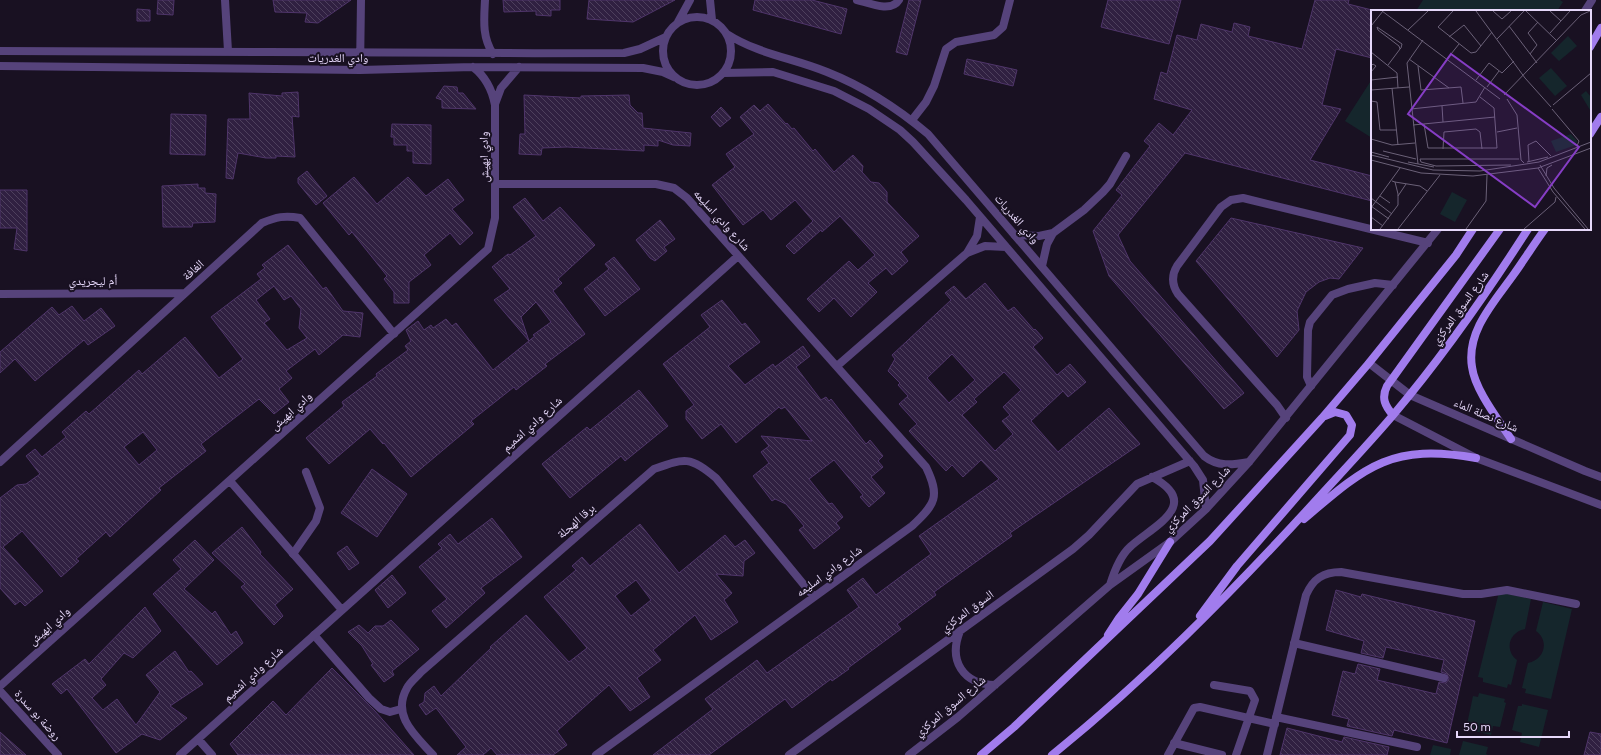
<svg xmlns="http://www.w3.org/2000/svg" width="1601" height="755" font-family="Figtree,'Noto Naskh Arabic',sans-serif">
<defs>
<pattern id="building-back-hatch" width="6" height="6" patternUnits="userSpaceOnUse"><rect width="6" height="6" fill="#302041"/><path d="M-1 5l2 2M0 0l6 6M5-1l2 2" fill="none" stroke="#4e405d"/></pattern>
</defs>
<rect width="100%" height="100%" fill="#191122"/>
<!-- grass -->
<path fill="#15262c" d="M1423,0H1560L1563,2L1557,11H1416Z
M1372,79V138L1345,121Z
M1499,592L1531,599L1525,629C1509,632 1504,650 1517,660L1511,685L1508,684L1507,688L1483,682V678L1478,677Z
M1543,602L1572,609L1551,699L1525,693L1526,689L1522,688L1528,663C1544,660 1550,641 1536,631Z
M1479,693L1505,699L1504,702L1506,703L1500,727L1493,726L1491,735L1466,729L1473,696L1478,697Z
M1522,704L1548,710L1539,747L1520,742L1522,733L1512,730L1518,706H1522Z
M1463,741L1488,747L1486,754L1488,755H1459Z
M1433,745L1451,749L1450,755H1430Z"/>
<!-- building -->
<path fill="url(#building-back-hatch)" stroke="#4f356a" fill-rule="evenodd" d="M158,0H174L173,15L157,14Z
M273,0H351L318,23L305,22L307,13L275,12Z
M503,0H560V10H551V16L536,15V11L504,12Z
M589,0H675L633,22L587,19Z
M755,0H812L847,9L841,34L753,10Z
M909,0H921L907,55L896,52Z
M1108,0H1181L1169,44L1101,27Z
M1315,0H1349L1348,4L1372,10V58L1336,49L1322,105L1341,109L1310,160L1372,176V201L1185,153L1118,235L1130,261L1244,393L1224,409L1109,276L1093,231L1122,195L1116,190L1150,146L1144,141L1159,123L1173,135L1192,110L1154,99L1161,72L1167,74L1177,35L1197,40L1201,24L1232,32L1234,23L1250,27L1248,36L1302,49Z
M137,9L150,10V21H137Z
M967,59L1017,70L1013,86L964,74Z
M444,86L457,87L458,93H463L476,109L442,108V100L436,98Z
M298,92L299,117L292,116L295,157L276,156V158H266L238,153L233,179L226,178L228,119H250L249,93L282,96V93Z
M524,95L581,98V96L629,95L630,105L638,113H642L643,128L691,133L690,146L673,145L658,140V146L644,145V151L567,147L542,148L541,155L519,154L520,134H525Z
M768,104L786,124L787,123L792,129L794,128L813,151L815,149L834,172L853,155L863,166L862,172L871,182L879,183L887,192V202L919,236L901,252L908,261L892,275L886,268L868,283L877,292L851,317L834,298L819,312L807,299L849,261L858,270L875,255L840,216L822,232L821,230L794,254L786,246L813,221L795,200L771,220L763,210L743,225L712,185L735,167L726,154L754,134L740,117L754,105L760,111Z
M721,107L731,118L720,127L711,117Z
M171,114L206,115L205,155L170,154Z
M392,124L431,125V164L413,163V151H407V145H394V137H391Z
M307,171L327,196L316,205L298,183V178Z
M354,177L377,204L408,177L426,196L448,179L464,200L452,209L473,233L460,245L450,233L424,255L431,265L409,282V303H394V292L384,279L387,276L352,232L349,235L323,203Z
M198,184V188H205V193L216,194L215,222L193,223L192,227H163L162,186Z
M0,190H27V251L14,249L17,228H0Z
M525,198L543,221L560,207L595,245L558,279L562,283L553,291L585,334L545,364L547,366L516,390L514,387L471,421L474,424L411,477L384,443L383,444L370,429L329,464L306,438L344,406L342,402L377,376L376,374L408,350L405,346L411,341L406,330L418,321L424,330L431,325L433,328L446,319L452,326L456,323L493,370L535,336L533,335L551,322L536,302L521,317L529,341L494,300L510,289L492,267L508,254L510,255L536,236L513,207Z
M1231,218L1363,248L1339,279L1330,278L1319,282L1306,292L1297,311L1299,330L1277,357L1196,261Z
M660,220L675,239L664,247L667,251L655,261L650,258L636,240Z
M288,245L323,289L326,287L343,311L363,313L360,337L343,335L319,355L315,349L286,371L292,378L279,389L289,402L274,414L259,399L201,444L206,451L159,488L161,490L110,537L106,532L76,559L79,561L61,577L22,531L3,547L43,591L25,606L20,601L15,605L0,588V498L17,485L26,484L40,474L26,456L35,449L42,457L66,437L62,432L86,411L89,414L139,370L142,374L185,337L219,378L243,359L211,317L261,279L257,274L265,268L262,265ZM274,286L284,300L291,296L301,309L299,328L307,338L287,350L264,323L270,319L256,300ZM143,432L157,450L139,465L124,447Z
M614,257L640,289L605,316L584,289L609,269L605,264Z
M985,283L1008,311L1014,307L1034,330L1035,329L1043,338L1033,347L1057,375L1070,364L1086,382L1068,397L1063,391L1031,421L1058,452L1109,408L1140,444L1010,533L1012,536L934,592L936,595L897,624L901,629L848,668L849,669L832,681L831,679L792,708L785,699L709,755H653L713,709L705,699L757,660L767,673L859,607L847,590L863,578L876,595L931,554L919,536L999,479L981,460L963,477L952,465L946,471L909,431L917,424L899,404L908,396L898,385L900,383L888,371L895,359L892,355L951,300L945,293L954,286L966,299ZM952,354L975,380L949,403L927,378ZM1004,372L1021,390L1003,407L1010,415L1002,421L1013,434L995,451L962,415L977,402L974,399Z
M722,300L742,325L745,323L760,342L728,366L745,385L773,364L775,367L803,346L810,356L796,367L821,400L826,397L829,401L831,399L866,444L870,440L883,456L878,461L883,467L871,477L885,493L869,507L860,497L863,495L834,460L809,479L829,504L832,503L843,517L836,523L840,528L814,549L799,530L804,526L786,504L775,499L772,501L753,476L769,463L761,452L769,446L761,436L812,441L785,407L781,409L779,407L736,443L721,424L702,439L686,419V411L694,405L663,364L710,327L701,315Z
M72,306L84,321L101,308L115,326L88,345L84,340L35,381L15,359L0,373V352L52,307L59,315Z
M639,390L668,426L625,461L621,456L570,498L542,464L587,427L590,430Z
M372,469L407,494L377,537L341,513Z
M492,518L522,557L481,588L485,593L446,628L432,611L447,599L419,567L442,548L438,544L450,534L458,544Z
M640,524L679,573L725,535L735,547L745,540L755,553L744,561L743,576L716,574L732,593L724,600L738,622L711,640L695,615L653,650L661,660L637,678L650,697L630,711L609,685L557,731L567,745L553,755H497L491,748L483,755H457L466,747L436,708L426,715L419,705L424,702L425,693L434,686L441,696L491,648L490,647L526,615L569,662L587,648L544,597L576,570L572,566L582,557L590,566ZM636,580L651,600L631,616L615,596Z
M242,527L261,552L260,554L293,589L275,605L283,616L274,625L241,587L245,584L212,553Z
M195,540L214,560L184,589L212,614L215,611L231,635L236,631L243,643L217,665L153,594L181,569L173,560Z
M347,546L359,563L349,570L337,553Z
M392,575L406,593L388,608L375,590Z
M1336,590L1361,597L1362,594L1475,621L1447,743L1394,730L1392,736L1347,726L1349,719L1332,715L1343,671L1355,674L1358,664L1380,669L1377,680L1436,694L1439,682L1446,683L1449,679L1447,674L1441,672L1444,660L1386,647L1383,658L1361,653L1364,641L1326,630Z
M145,607L161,631L133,658L124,653L101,679L106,685L92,698L103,710L117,699L136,725L160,692L146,675L175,651L189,672L191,671L203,684L170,706L187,718L160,740L142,734L116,753L67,689L61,694L52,684L85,659L89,664Z
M391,620L419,649L392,671L394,675L384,682L371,665L373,664L362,646L348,632L359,625L368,633L375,626H383Z
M332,668L375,711L414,755H238L230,744L273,701L286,715Z
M1287,728L1342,742L1344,737L1389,747L1387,755H1280Z
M0,732L26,755H0Z
M1590,732L1601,734V755H1584Z"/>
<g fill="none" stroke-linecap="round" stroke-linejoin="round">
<!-- service -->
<path stroke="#56437b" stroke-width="8" d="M225,0L228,51
M857,0C869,3 891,13 899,0
M912,120L926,102L934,86L946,49L956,42L994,35L1003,27L1010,0
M1015,235L1039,236L1053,233
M1042,266L1047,244L1053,233L1084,210L1103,192L1110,184L1126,156
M1311,386L1307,377L1308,330L1310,322L1332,295L1348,289L1375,283L1393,285
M293,554L316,521L320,508L306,472
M314,635L369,698L381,709L390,712L401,709
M1294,643L1444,678
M1214,685L1250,691L1255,700L1236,755
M1276,717L1417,747
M1174,743L1222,755
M1168,755L1194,708L1200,707L1275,724
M1267,755L1306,595C1313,579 1323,572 1341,572L1463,594H1481L1507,590L1576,604"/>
<!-- minor -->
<path stroke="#56437b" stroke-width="8" d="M485,0C484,20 482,37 493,54
M710,0L712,20
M1585,11L1592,0
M663 51a34 34 0 1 1 68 0a34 34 0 1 1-68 0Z
M678,22L690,0
M727,34C758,54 793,58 827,72C865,87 897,108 928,134L1204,456C1218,467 1232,465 1249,462
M0,51C208,51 416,54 624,53L640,49L666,37
M0,66L360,70L473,67L643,68L663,72L674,77
M360,70L361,0
M723,73L773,72L834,91L869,109L900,130L913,142L966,200L1194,466L1203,480L1206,509
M495,104L501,88L519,67
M496,184H656L674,188L687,198L926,467C940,496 936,504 912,526L596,755
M967,253L977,236L980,217
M0,294L185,293
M1369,363L1410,395L1585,471L1601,477
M837,366L967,253L985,246L1006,247
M1393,415L1476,458L1601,505
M1286,418L1277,405L1178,294C1172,285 1171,276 1177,266L1221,207L1231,200L1243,198L1428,243
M0,462L262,223C276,217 285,215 300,218L394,334
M230,481L342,610
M1110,585C1114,572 1120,556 1130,547C1151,527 1204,505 1152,477
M960,631C948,661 963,684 995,685
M0,686L488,249L495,218V105C492,89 486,77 473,67
M0,691L58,755
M198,739L212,755
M180,755L738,256
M433,755C416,736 391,716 407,688C410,682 417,677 421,672L654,469C685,458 690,456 716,478L814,597
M789,755L1073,549L1089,535L1137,484L1190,461
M909,755L958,717L1110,585L1170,542L1206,509L1249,462L1438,229"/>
<!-- secondary -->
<path stroke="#a17ced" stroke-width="8" d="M1590,47L1601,28
M1590,134L1601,117
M1393,415C1385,406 1381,398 1387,386L1500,229
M1511,439C1498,419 1475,390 1472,367C1466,331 1495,301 1514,274C1524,260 1534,244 1545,229
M1304,519C1366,466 1391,443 1476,458
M1200,616L1237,566L1350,435L1352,425L1346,415L1335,412L1325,416
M1108,635L1119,618L1138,594L1170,542
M981,755L1014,727L1210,541L1322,418L1369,363L1456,255L1473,229
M1052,755C1145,680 1229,595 1310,507C1338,476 1367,446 1394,414C1443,356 1487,293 1528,229"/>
</g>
<g text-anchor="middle" stroke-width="4" stroke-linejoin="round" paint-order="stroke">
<!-- street labels -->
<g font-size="12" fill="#e6d8fa" stroke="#191122">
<text x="338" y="62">وادي الغدريات</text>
<text transform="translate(484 157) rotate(-91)" y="4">وادي ابهيش</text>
<text transform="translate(1017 219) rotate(49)" y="4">وادي الغدريات</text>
<text transform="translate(722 220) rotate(48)" y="4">شارع وادي اسليمه</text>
<text transform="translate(193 270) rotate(-42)" y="4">الغافة</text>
<text x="93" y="285">أم ليجريدي</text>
<text transform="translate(1460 308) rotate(-54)" y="4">شارع السوق المركزي</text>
<text transform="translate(291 411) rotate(-42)" y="4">وادي ابهيش</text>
<text transform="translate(1486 415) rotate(23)" y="4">شارع نصلة الماء</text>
<text transform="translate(532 424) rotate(-42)" y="4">شارع وادي اشميم</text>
<text transform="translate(1197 499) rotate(-45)" y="4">شارع السوق المركزي</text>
<text transform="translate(576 521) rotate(-41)" y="4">برقا الهجلة</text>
<text transform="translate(829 571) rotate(-36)" y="4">شارع وادي اسليمه</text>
<text transform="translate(967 611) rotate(-36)" y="4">السوق المركزي</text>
<text transform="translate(49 626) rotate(-42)" y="4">وادي ابهيش</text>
<text transform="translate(253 674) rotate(-42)" y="4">شارع وادي اشميم</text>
<text transform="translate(950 706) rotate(-40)" y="4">شارع السوق المركزي</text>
<text transform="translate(38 715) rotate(48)" y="4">روضة بو سدرة</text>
</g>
</g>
<!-- overview -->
<g transform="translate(1371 10)">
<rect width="220" height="220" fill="#191122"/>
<path d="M197,26L206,36L188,51L180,43ZM180,58L196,76L184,86L168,68ZM215,81L220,87L219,100L210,85ZM200,124L206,131L205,135L185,142L180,131ZM81,182L96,190L84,212L69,204Z" fill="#15262c"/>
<path fill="none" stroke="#6b6178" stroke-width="1" d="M11,1L129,89M82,1L67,17L100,43L105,42L121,22M105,1L154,68L180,97M122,1L131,9L140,1M155,1L186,31M179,1L190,11M0,16L12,1M138,16L166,53M37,20L57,1M179,23L199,1M78,27L93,15L110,36M126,29L153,1M0,42L26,63L27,78M159,44L166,35L157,23L167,12M38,49L78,78M76,49L88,34M17,55L29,39L30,38L31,34L6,17L7,20L28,36L29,39M0,56L2,54L5,56L0,62M47,56L50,80L90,77L92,93M0,70L27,67M105,70L118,53L131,63L143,51M116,77L128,61M21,78L27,135M0,80L38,77M133,85L210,5L219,1M136,89L146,105L150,150L153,153M0,91L6,92L9,120H26M182,95L220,63M71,96L72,112M40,99L105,92L114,77M181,99L208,131L206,136M53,114L57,138H126L123,98L109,87M42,115L124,107M126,122L146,118M0,129L21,135L44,133M72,139L73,122L105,119L109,122L111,139M12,141L45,149M0,142L18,147M0,145L62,160L109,161L168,152L220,132M0,150L50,163L102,166L167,158L220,138M37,152L63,157M156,152L177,147M158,152L157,135L165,131L180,146M47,154L36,53L52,30M169,155L183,178L217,219M65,156L140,155M65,156L50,152L49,149H148M167,158L182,182L214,219M175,166L176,158L181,155M24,172L49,176L56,181M9,186L19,193M27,186L35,174M0,188L21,204M0,196L18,209M0,198L29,158M0,207L12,216M9,219L27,195V184L24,172L21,171M27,219L69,165M95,219L115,191L116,165M153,219L184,192L185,187"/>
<path fill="#863dc5" fill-opacity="0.15" stroke="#863dc5" stroke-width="2" d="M80,44L208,137L164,197L37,104Z"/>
<rect width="220" height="220" fill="none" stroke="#e6d8fa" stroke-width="2"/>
</g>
<!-- scale -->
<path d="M1457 731v6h112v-6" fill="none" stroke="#e6d8fa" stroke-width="2"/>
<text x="1463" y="731" font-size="12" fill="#e6d8fa" stroke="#191122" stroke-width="3" paint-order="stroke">50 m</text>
</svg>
